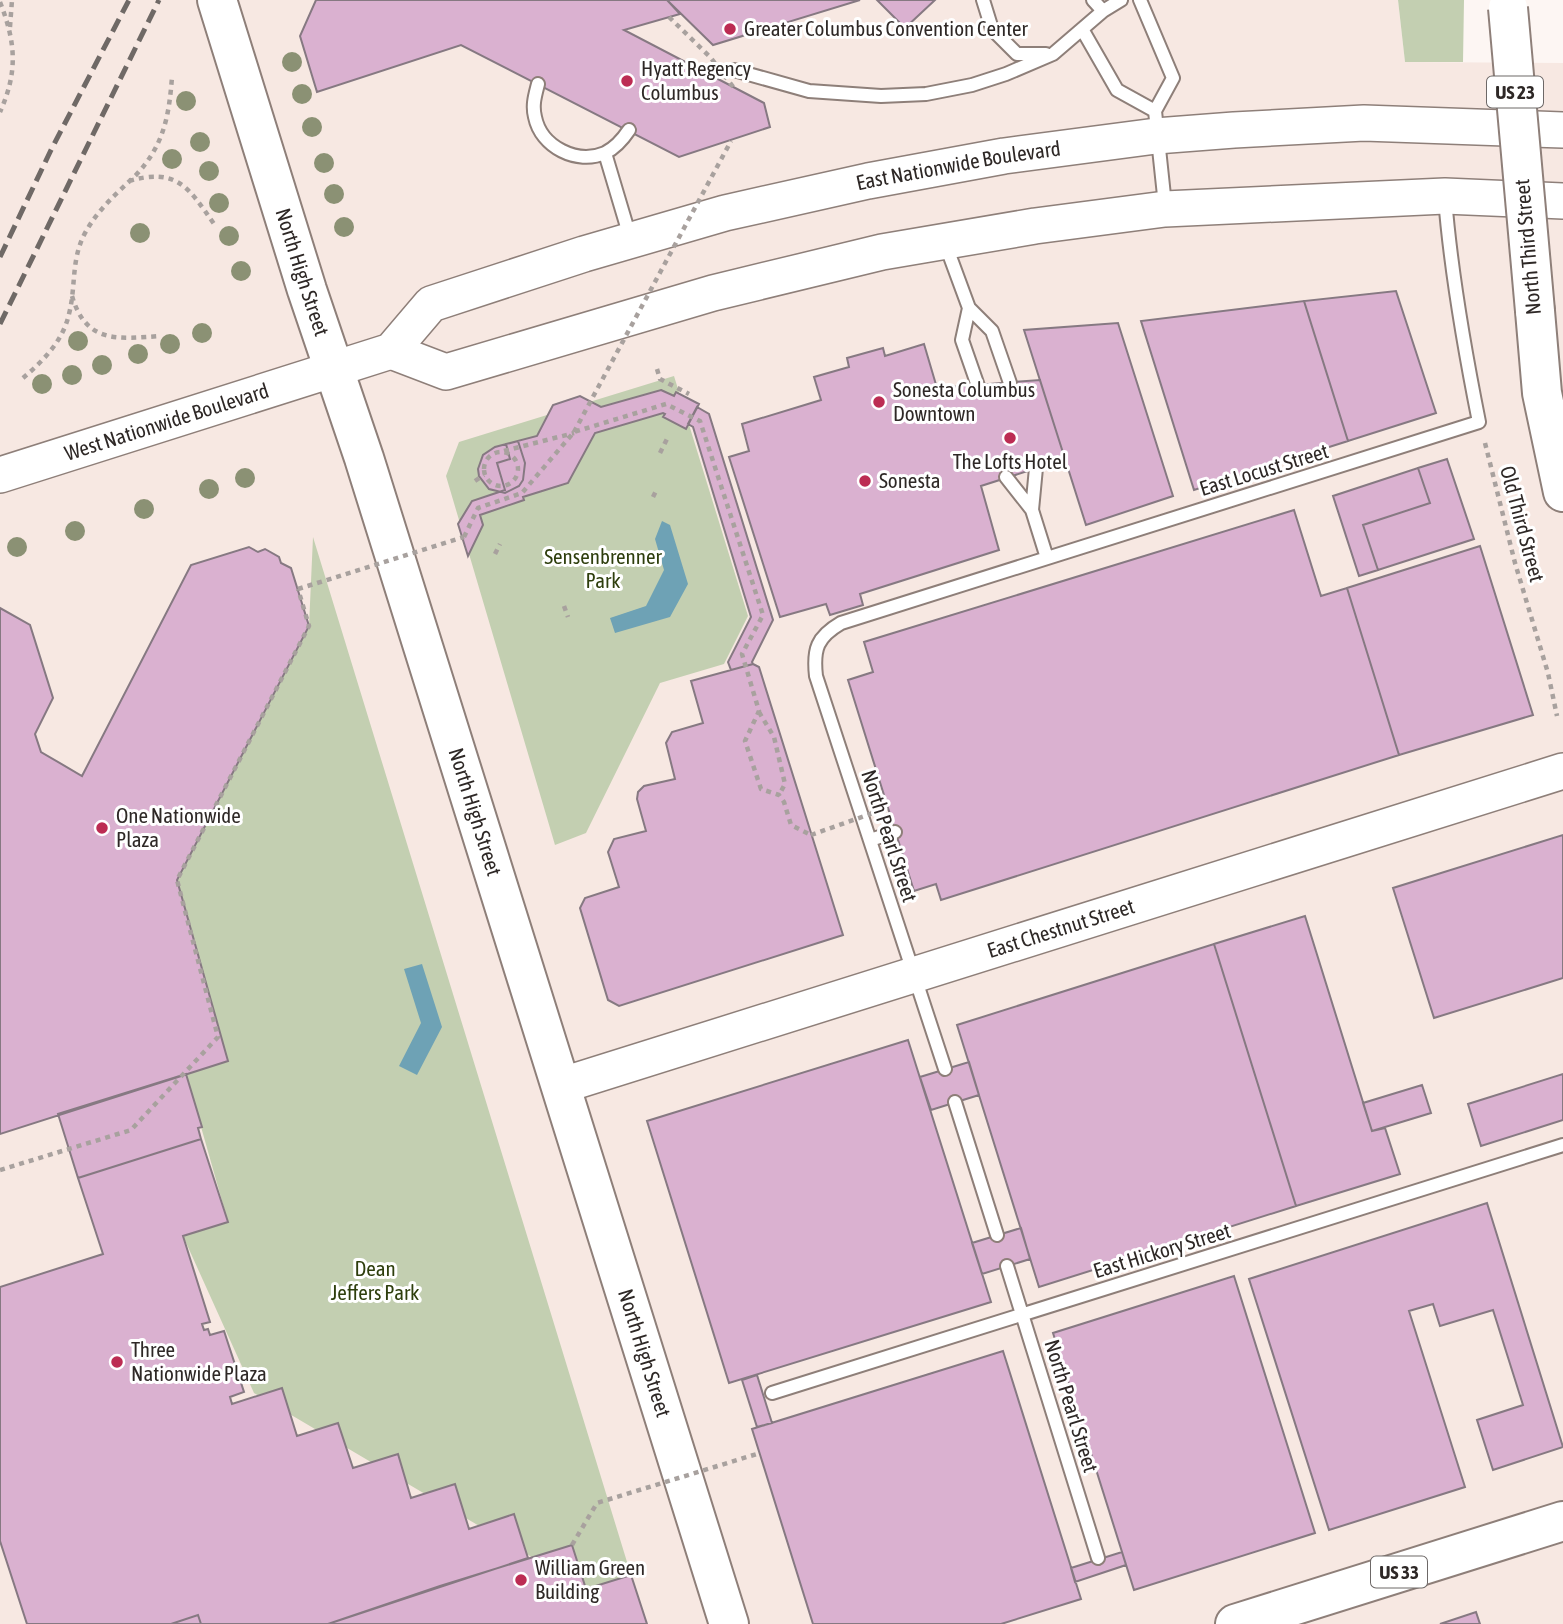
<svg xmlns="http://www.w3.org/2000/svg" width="1563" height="1624" font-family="'Asap Condensed',sans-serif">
<rect width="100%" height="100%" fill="#fdf6f3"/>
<!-- built -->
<path fill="#f7e8e2" d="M0,0H1398L1405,62L1563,63V1624H0Z"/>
<!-- green -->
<path fill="#c3cfb1" d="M1398,0H1464L1463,62H1405Z
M674,376L748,616L724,664L660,683L586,833L555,845L446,476L459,442Z
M313,537L631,1575L586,1589L254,1393L183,1236L228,1222L186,1074L177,880L309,626Z"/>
<!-- water -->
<path fill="#6ea2b5" d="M662,521L670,525L688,584L670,617L615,633L610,618L646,606L664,570L655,539Z
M422,964L442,1027L417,1075L399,1066L421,1023L404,969Z"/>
<!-- building -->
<path fill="#dab1d0" stroke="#867982" stroke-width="2" d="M316,0H667L680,14L624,30L764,103L770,127L679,157L461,45L317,92L300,36Z
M667,0H860L713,45Z
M877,0H935L905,28Z
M1396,291L1436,413L1348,441L1304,301Z
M1304,301L1348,441L1194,490L1141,321Z
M1118,323L1173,496L1086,525L1024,330Z
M924,344L937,388L1040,380L1065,459L981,486L999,550L860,594L863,605L830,615L826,604L780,617L729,457L749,451L742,424L821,400L814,377L849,367L847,358L883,348L885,356Z
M661,390L674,396L676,392L699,404L686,429L663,417L665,414L663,413L595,433L568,483L523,497L524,500L480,515L483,525L468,556L458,524L472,501L505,490L497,463L510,459L506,444L537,436L553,405L580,396L601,407Z
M697,407L709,414L773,620L752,662L753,664L731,670L728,662L751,617L693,427L688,424Z
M518,441L525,463L523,480L519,486L505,493L489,489L479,476L478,469L483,455L495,447Z
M1447,459L1474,539L1378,570L1363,525L1430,503L1418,468Z
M1418,468L1430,503L1363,525L1378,570L1359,576L1333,496Z
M1294,510L1321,596L1347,588L1399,755L941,900L936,884L914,891L848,680L873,672L864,642Z
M1480,546L1533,715L1399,755L1347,588Z
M249,547L258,552L265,549L279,557L281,563L291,568L309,626L177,880L228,1061L0,1134V608L30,625L53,698L35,734L41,752L82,776L191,565Z
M753,664L759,667L843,935L619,1006L608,1000L580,908L585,898L619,887L608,852L614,839L646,831L637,799L638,792L644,786L675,779L666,743L672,732L703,723L691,681Z
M1563,835V978L1434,1018L1393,888Z
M1305,916L1372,1131L1385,1128L1400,1174L1296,1206L1214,944Z
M1214,944L1296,1206L1039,1287L957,1025Z
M908,1040L991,1302L729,1383L647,1121Z
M969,1062L979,1095L931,1110L920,1077Z
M186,1074L202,1127L198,1128L201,1139L78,1178L58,1114Z
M1563,1074V1120L1481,1146L1468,1104Z
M1422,1085L1431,1113L1372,1131L1363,1103Z
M201,1139L228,1222L183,1236L210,1322L202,1324L204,1330L208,1329L210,1335L224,1331L244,1392L230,1397L232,1404L282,1388L297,1436L338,1423L353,1468L398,1454L411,1498L455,1484L469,1529L514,1514L528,1558L328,1624H201L198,1615L171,1624H27L0,1541V1287L103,1254L78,1178Z
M1487,1203L1563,1447L1493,1470L1477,1420L1523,1405L1493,1310L1440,1326L1433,1304L1409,1311L1465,1487L1329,1530L1249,1279Z
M1021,1228L1030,1259L982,1274L972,1243Z
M1234,1276L1315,1533L1134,1590L1053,1333Z
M1003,1351L1081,1599L1001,1624H813L752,1429Z
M757,1375L772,1423L757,1427L742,1380Z
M572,1545L586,1589L631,1575L647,1624H328L440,1586Z
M1122,1552L1126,1565L1075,1582L1071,1568Z
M1476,1612L1480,1624H1440Z
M198,1615L201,1624H171Z"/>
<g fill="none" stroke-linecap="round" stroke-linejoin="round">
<defs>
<path id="lane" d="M983,0L992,29L1017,54H1046
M1093,0L1103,11
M1140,0L1173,78L1155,111L1165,205
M1082,29L1117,90L1155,111
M734,70L809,91L881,96L926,94L972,85L1006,74L1053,54L1103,11L1121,0
M538,84C535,96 532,105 535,117C541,147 577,165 605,153C615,148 623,139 629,130
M605,153L630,237
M945,243L969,308L992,331L1010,383
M969,308L962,340L978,386
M1006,477L1032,510L1047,558
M1032,510L1036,468
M870,840L895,832
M945,1069L816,676C813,649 817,637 841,623L1479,422C1464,347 1451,274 1445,198
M955,1102L997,1235
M1007,1266L1098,1558
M772,1393L1563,1145"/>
<g id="secondary">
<path d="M391,351L446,372L713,293L882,252L1035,226L1165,209L1445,196L1563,201"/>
<path id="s1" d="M0,475L391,351L431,304L584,254L725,213L868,181L1004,156L1156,136L1234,130L1364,123L1563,130"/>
<path id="s2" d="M560,1086L1563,771"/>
</g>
<g id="primary">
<path id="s3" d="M217,0L307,290L364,458L729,1624"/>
<path d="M1535,311L1542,393L1563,492"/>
<path d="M1235,1624L1563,1521"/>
</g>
</defs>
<!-- lane casing -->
<use href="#lane" stroke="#8e7f79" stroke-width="16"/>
<!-- secondary casing -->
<use href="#secondary" stroke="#8e7f79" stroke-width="38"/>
<!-- primary casing -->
<use href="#primary" stroke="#8e7f79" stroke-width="42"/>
<!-- path -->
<path stroke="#a8a19e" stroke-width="4.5" stroke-dasharray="5 5" stroke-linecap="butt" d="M0,2C16,43 18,72 0,112
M10,27L12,0
M129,181C177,167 189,188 214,224
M72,296C86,344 118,339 160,336
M657,369L660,379L689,394
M23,378C43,361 63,341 69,314C76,287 71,261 84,235C97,210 116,194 136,175C164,145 169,116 172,77
M1485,443L1515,563L1548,673L1557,716
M504,451L574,433
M484 469a17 17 0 1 1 34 0a17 17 0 1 1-34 0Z
M660,453L667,439
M475,481L484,475
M653,497L657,489
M464,537L478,508L522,493L574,432L666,404L700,421L763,615L742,654L759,711L745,741L761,789L779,795L784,802L791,825L811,835
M495,554L500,544
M549,557L552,564
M564,606L568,617
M759,712L774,737L785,784L779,795
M0,1170L131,1130L218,1037L177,880L309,626L298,589"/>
<!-- lane -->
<use href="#lane" stroke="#fff" stroke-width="12"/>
<!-- secondary -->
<use href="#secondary" stroke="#fff" stroke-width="35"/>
<!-- primary -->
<use href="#primary" stroke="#fff" stroke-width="38"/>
<!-- rail -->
<path stroke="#6f6966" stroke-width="5" stroke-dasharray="14 7" stroke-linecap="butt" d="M0,257L51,150L129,0
M0,324L159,0"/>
<defs>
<path id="primary-bridge" d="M1508,8L1535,311"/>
</defs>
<!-- primary-bridge casing -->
<use href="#primary-bridge" stroke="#8e7f79" stroke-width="42" stroke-linecap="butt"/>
<!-- path-bridge -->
<path stroke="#a8a19e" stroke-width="4.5" stroke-dasharray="5 5" stroke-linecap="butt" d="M669,17L711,58L734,88
M574,432L731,141
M298,589L464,537
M811,835L887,808
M572,1545L597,1503L760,1453"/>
<!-- primary-bridge -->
<use href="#primary-bridge" stroke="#fff" stroke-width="38"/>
</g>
<!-- trees -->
<g fill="#8b9174">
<circle cx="292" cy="62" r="10"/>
<circle cx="302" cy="94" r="10"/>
<circle cx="186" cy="101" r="10"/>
<circle cx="312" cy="127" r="10"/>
<circle cx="200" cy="142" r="10"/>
<circle cx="172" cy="159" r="10"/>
<circle cx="324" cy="163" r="10"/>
<circle cx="209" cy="171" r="10"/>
<circle cx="334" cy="194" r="10"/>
<circle cx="219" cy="203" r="10"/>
<circle cx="344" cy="227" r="10"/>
<circle cx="140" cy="233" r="10"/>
<circle cx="229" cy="236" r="10"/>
<circle cx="241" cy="271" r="10"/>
<circle cx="202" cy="333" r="10"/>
<circle cx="78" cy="341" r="10"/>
<circle cx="170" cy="344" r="10"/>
<circle cx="138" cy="354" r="10"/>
<circle cx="102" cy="365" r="10"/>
<circle cx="72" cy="375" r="10"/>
<circle cx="42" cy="384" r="10"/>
<circle cx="245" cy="478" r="10"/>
<circle cx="209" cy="489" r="10"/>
<circle cx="144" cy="509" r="10"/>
<circle cx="75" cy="531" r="10"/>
<circle cx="17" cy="547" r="10"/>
</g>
<!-- markers -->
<g fill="#bc2c53" stroke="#fff" stroke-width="2.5">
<circle cx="730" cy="29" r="7"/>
<circle cx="627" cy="81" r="7"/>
<circle cx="879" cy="402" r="7"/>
<circle cx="1010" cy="438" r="7"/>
<circle cx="865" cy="481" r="7"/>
<circle cx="102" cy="828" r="7"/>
<circle cx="117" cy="1362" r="7"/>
<circle cx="521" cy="1580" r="7"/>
</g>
<g text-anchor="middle" stroke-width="6" stroke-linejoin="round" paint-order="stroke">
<!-- shield labels -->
<g fill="#fff" stroke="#6d6867" stroke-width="2">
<rect x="1487" y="76.5" width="56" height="31" rx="5"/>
<rect x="1371" y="1556.5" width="56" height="31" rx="5"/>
</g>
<g font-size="19" font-weight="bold" fill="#2e2826">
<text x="1515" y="99">US 23</text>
<text x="1399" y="1579">US 33</text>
</g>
<!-- poi labels -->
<g font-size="21" fill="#2e2826" stroke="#fff" text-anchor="start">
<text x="744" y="36">Greater Columbus Convention Center</text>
<text x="641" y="76">Hyatt Regency<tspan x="641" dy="24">Columbus</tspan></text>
<text x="893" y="397">Sonesta Columbus<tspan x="893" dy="24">Downtown</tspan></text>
<text x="1010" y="469" text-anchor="middle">The Lofts Hotel</text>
<text x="879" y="488">Sonesta</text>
<text x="116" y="823">One Nationwide<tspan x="116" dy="24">Plaza</tspan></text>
<text x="131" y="1357">Three<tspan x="131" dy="24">Nationwide Plaza</tspan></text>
<text x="535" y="1575">William Green<tspan x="535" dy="24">Building</tspan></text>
</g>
<!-- street labels -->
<g font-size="21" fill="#2e2826" stroke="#fff">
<text dy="7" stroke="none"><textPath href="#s1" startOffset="1018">East Nationwide Boulevard</textPath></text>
<text transform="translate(1528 247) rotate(-95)" y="7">North Third Street</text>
<text dy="7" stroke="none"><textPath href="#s3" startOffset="285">North High Street</textPath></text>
<text dy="7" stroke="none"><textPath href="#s1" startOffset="175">West Nationwide Boulevard</textPath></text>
<text transform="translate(1264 470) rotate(-17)" y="7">East Locust Street</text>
<text transform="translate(1522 524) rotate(75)" y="7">Old Third Street</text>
<text dy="7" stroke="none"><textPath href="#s3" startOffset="852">North High Street</textPath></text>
<text transform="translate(889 836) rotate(72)" y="7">North Pearl Street</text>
<text dy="7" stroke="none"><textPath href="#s2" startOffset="525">East Chestnut Street</textPath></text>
<text transform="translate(1162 1251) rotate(-17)" y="7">East Hickory Street</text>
<text dy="7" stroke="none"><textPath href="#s3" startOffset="1419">North High Street</textPath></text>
<text transform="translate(1071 1406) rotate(73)" y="7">North Pearl Street</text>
</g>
<!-- park labels -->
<g font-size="21" fill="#2e3e0d" stroke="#fff">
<text x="603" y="564">Sensenbrenner<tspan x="603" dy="24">Park</tspan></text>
<text x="375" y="1276">Dean<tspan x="375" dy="24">Jeffers Park</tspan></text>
</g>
</g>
</svg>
